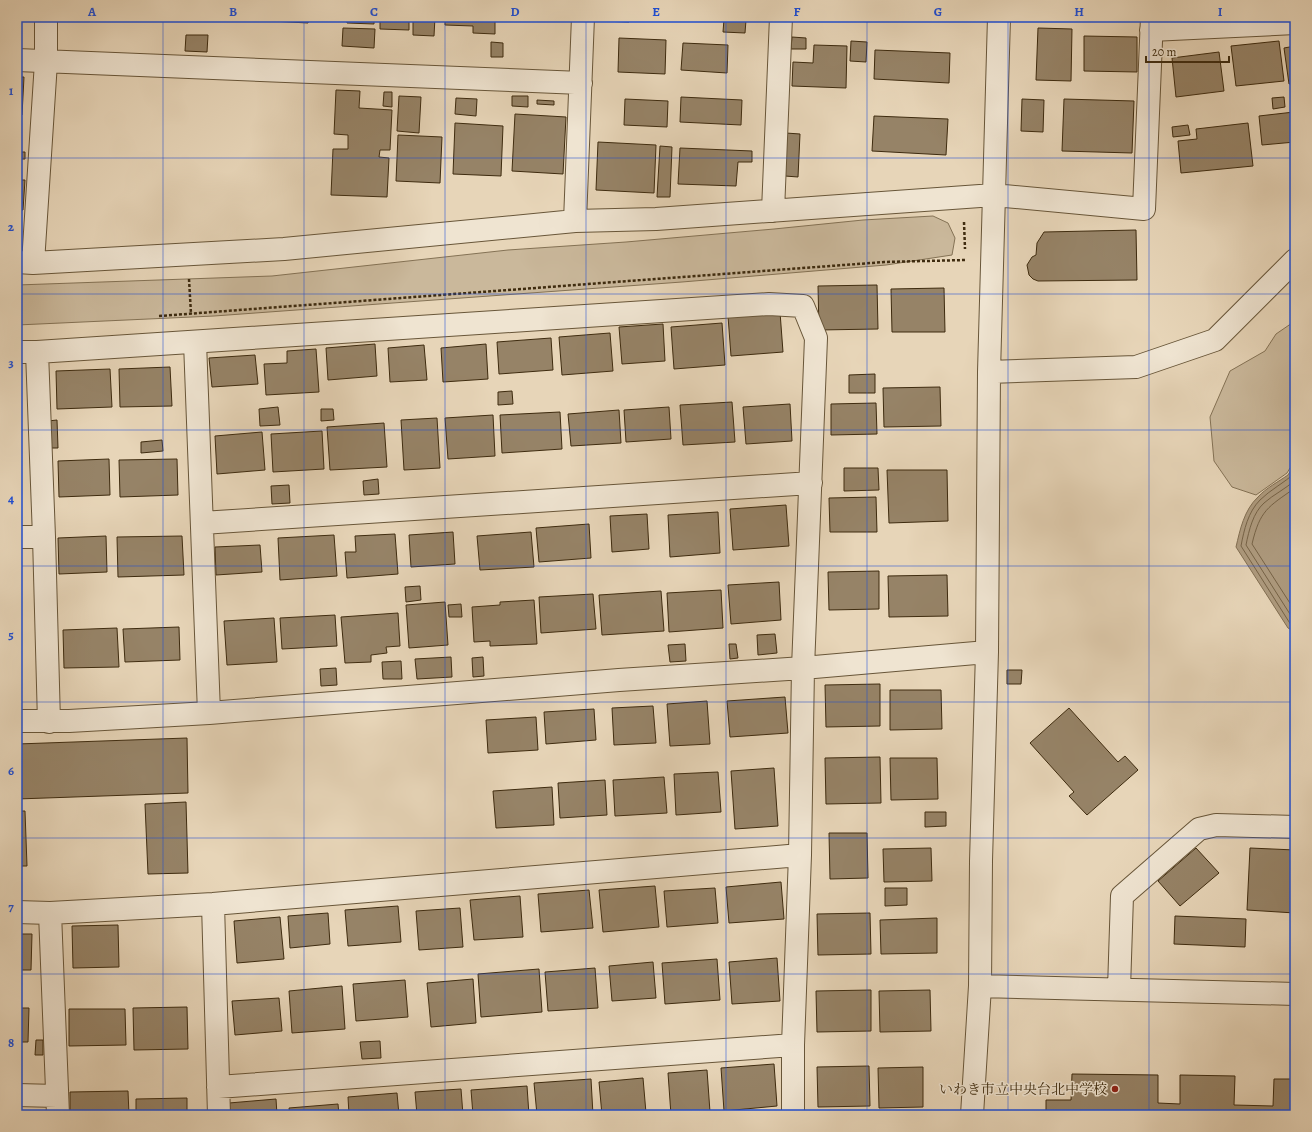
<svg xmlns="http://www.w3.org/2000/svg" width="1312" height="1132" font-family="Alegreya,'Noto Serif JP',serif">
<rect width="100%" height="100%" fill="#e7d5b8"/>
<filter id="stains"><feTurbulence type="fractalNoise" baseFrequency=".005" numOctaves="4"/><feColorMatrix values="0 0 0 0 .2 0 0 0 0 .09 0 0 0 0 .02 0 0 0 .5 -.17"/></filter>
<radialGradient id="worn" r=".72"><stop offset=".6" stop-color="#630" stop-opacity="0"/><stop offset="1" stop-color="#630" stop-opacity=".3"/></radialGradient>
<!-- green -->
<path fill="#cab89b" stroke="#847255" d="M933,216L948,223L955,238L952,255L886,265L682,282L214,316L17,325V285L272,276L508,250L626,242L774,229L863,220Z
M1295,321V466L1290,468L1287,473L1256,495L1232,487L1214,461L1210,417L1230,371L1265,351L1276,334Z"/>
<!-- water -->
<path fill="#ae9b7f" stroke="#816e52" d="M1295,469V632L1288,628L1236,547C1240,530 1244,510 1258,497C1266,488 1278,482 1288,475L1291,470Z"/>
<g fill="none" stroke-linecap="round" stroke-linejoin="round">
<!-- shore -->
<path stroke="#766347" stroke-width="1" d="M1295,473C1284,483 1270,490 1260,500C1248,512 1244,530 1241,546L1291,625L1295,628
M1295,480C1286,489 1274,494 1264,503C1253,513 1249,530 1246,545L1295,622
M1295,488C1268,507 1260,510 1252,544L1295,611"/>
</g>
<!-- building -->
<path fill="#968367" stroke="#3e2b0f" d="M58,17H68V21H58Z
M253,17H309L308,23L253,20Z
M347,17H374V24L347,23Z
M380,17H409V30L380,29Z
M413,17H435L434,36L413,35Z
M445,17H505V19H495V34L473,33V26L445,25Z
M600,17H629V22L600,21Z
M1024,17H1047V21H1023Z
M1052,17H1067V20H1052Z
M724,19L746,20L745,33L723,32Z
M343,28L375,29L374,48L342,46Z
M1038,28L1072,29L1071,81L1036,80Z
M186,35H208L207,52L185,51Z
M1084,36L1137,37V72L1084,71Z
M792,37L806,38V49H791Z
M619,38L666,40L665,74L618,72Z
M851,41L867,42L866,62L850,61Z
M1279,41L1284,81L1236,86L1231,46Z
M491,42L503,43V57H491Z
M683,43L728,45L727,73L681,70Z
M814,45L847,46L846,88L792,86L793,62L813,63Z
M1295,46V83L1289,84L1284,48Z
M875,50L950,53L949,83L874,79Z
M1219,52L1224,91L1176,97L1172,58Z
M17,77H24L22,115H17Z
M336,90L360,91L359,108L392,110L390,150H380L379,157L389,158L387,197L331,195L333,149H348V135L334,134Z
M384,92H392V107L383,106Z
M399,96L421,97L419,133L397,131Z
M512,96H528V107L512,106Z
M681,97L742,100L741,125L680,122Z
M1284,97L1285,107L1273,109L1272,98Z
M456,98L477,99L476,116L455,114Z
M625,99L668,101L667,127L624,125Z
M1022,99L1044,100L1043,132L1021,131Z
M1064,99L1134,101L1132,153L1062,151Z
M537,100L554,101V105L537,104Z
M1294,112L1295,142L1262,145L1259,116Z
M515,114L566,117L563,174L512,171Z
M874,116L948,119L946,155L872,151Z
M455,123L503,126L501,176L453,174Z
M1248,123L1253,166L1181,173L1178,141L1197,139L1196,129Z
M1188,125L1190,135L1173,137L1172,127Z
M786,133L800,134L798,177L785,176Z
M398,135L442,137L440,183L396,181Z
M598,142L656,145L654,193L596,190Z
M660,146L672,147L670,197H657Z
M680,148L752,151V162H738L736,186L678,184Z
M17,152H25V159H17Z
M17,180H25L23,210H17Z
M1136,230L1137,280L1038,281L1033,279L1029,275L1027,265L1032,257L1036,255L1037,243L1044,232Z
M877,285L878,329L819,330L818,286Z
M944,288L945,332H892L891,289Z
M780,312L783,352L731,356L728,316Z
M722,323L725,365L674,369L671,327Z
M663,324L665,361L622,364L619,327Z
M610,333L613,371L562,375L559,337Z
M551,338L553,370L499,374L497,342Z
M375,344L377,376L328,380L326,348Z
M486,344L488,379L443,382L441,348Z
M424,345L427,380L390,382L388,348Z
M316,349L319,392L266,395L264,364L287,363V351Z
M255,355L258,384L212,387L209,358Z
M170,367L172,406L120,407L119,369Z
M110,369L112,407L57,409L56,371Z
M875,374V393H849V375Z
M940,387L941,426L884,427L883,388Z
M512,391L513,404L498,405V392Z
M732,402L735,442L683,445L680,405Z
M876,403L877,434L831,435V404Z
M790,404L792,441L746,444L743,407Z
M278,407L280,425L260,426L259,409Z
M669,407L671,439L626,442L624,410Z
M321,409H333L334,420L321,421Z
M619,410L621,443L571,446L568,414Z
M560,412L562,449L502,453L500,415Z
M493,415L495,456L448,459L445,418Z
M437,418L440,468L404,470L401,420Z
M57,420L58,448H50L48,421Z
M384,423L387,467L330,470L327,427Z
M322,431L324,469L273,472L271,434Z
M262,432L265,470L217,474L215,436Z
M162,440L163,451L141,453V442Z
M109,459L110,495L59,497L58,461Z
M177,459L178,495L120,497L119,460Z
M844,468H878L879,490L844,491Z
M887,470H947L948,521L889,523Z
M378,479L379,494L364,495L363,481Z
M289,485L290,503L272,504L271,486Z
M876,497L877,532H830L829,498Z
M786,505L789,546L733,550L730,509Z
M718,512L720,553L670,557L668,515Z
M647,514L649,549L612,552L610,516Z
M589,524L591,558L539,562L536,528Z
M453,532L455,564L411,567L409,535Z
M531,532L534,567L480,570L477,536Z
M395,534L398,574L347,578L345,552H356L355,536Z
M334,535L337,576L280,580L278,538Z
M106,536L107,572L59,574L58,538Z
M182,536L184,575L118,577L117,537Z
M260,545L262,572L216,575L215,547Z
M879,571V609L829,610L828,572Z
M947,575L948,616L889,617L888,576Z
M779,582L781,620L731,624L728,585Z
M420,586L421,600L406,602L405,587Z
M721,590L723,628L669,632L667,593Z
M661,591L664,631L602,635L599,595Z
M593,594L596,629L541,633L539,597Z
M534,600L537,644L490,646V641L474,642L472,607L500,605V602Z
M445,602L448,645L409,648L406,605Z
M461,604L462,617H449L448,605Z
M398,613L400,646L386,647L387,653L371,655V662L345,663L341,617Z
M335,615L337,646L282,649L280,618Z
M274,618L277,662L227,665L224,621Z
M179,627L180,660L125,662L123,629Z
M117,628L119,667L64,668L63,630Z
M775,634L777,653L758,655L757,635Z
M685,644L686,661L670,662L668,645Z
M729,644H736L738,658L730,659Z
M451,657L452,677L417,679L415,659Z
M483,657L484,676L473,677L472,658Z
M401,661L402,679H383L382,662Z
M336,668L337,685L321,686L320,669Z
M1007,670H1022L1021,684H1007Z
M880,684V726L826,727L825,685Z
M890,690H941L942,729L890,730Z
M785,697L788,733L730,737L727,701Z
M707,701L710,744L670,746L667,704Z
M653,706L656,743L614,745L612,708Z
M1069,708L1118,762L1125,756L1138,770L1087,815L1069,796L1074,792L1030,743Z
M594,709L596,740L546,744L544,712Z
M536,717L538,750L488,753L486,720Z
M187,738L188,793L17,799V744Z
M880,757L881,803L826,804L825,758Z
M890,758H937L938,799L891,800Z
M774,768L778,826L735,829L731,771Z
M718,772L721,812L676,815L674,774Z
M664,777L667,813L615,816L613,780Z
M605,780L607,815L560,818L558,783Z
M552,787L554,825L496,828L493,791Z
M186,802L188,873L148,874L145,804Z
M17,811H25L27,866H17Z
M925,812H946V826L925,827Z
M829,833H867L868,878L830,879Z
M931,848L932,881L884,882L883,849Z
M1196,848L1219,873L1180,906L1158,881Z
M1250,848L1295,850V913L1247,910Z
M781,882L784,919L729,923L726,887Z
M655,886L659,927L603,932L599,890Z
M715,888L718,923L667,927L664,891Z
M885,888H907V905L885,906Z
M589,890L593,928L541,932L538,894Z
M520,896L523,937L474,940L470,900Z
M398,906L401,942L348,946L345,910Z
M460,908L463,947L419,950L416,911Z
M328,913L330,944L290,948L288,916Z
M870,913L871,954L818,955L817,914Z
M1175,916L1246,919L1245,947L1174,944Z
M280,917L284,959L237,963L234,921Z
M937,918V953L881,954L880,920Z
M118,925L119,967L73,968L72,926Z
M17,934H32L31,970H17Z
M777,958L780,1001L732,1004L729,962Z
M717,959L720,1000L665,1004L662,963Z
M653,962L656,998L612,1001L609,966Z
M595,968L598,1008L548,1011L545,972Z
M539,969L542,1012L481,1017L478,974Z
M473,979L476,1023L431,1027L427,983Z
M405,980L408,1017L356,1021L353,984Z
M342,986L345,1029L292,1033L289,991Z
M871,990V1031L817,1032L816,991Z
M930,990L931,1031L880,1032L879,991Z
M279,998L282,1031L235,1035L232,1001Z
M187,1007L188,1049L134,1050L133,1008Z
M17,1008H29L28,1042H17Z
M69,1009H125L126,1045L69,1046Z
M36,1040H43V1055H35Z
M380,1041L381,1058L362,1059L360,1042Z
M774,1064L777,1106L724,1111L721,1068Z
M869,1066L870,1106L818,1107L817,1067Z
M923,1067V1107L879,1108L878,1068Z
M707,1070L710,1112L671,1115L668,1073Z
M1072,1074L1158,1075V1103L1180,1104V1075L1235,1076L1234,1105L1273,1106L1274,1079H1295V1115H1046V1100H1071Z
M643,1078L646,1113L602,1115L599,1082Z
M591,1079L593,1115H537L534,1083Z
M527,1086L529,1115H473L471,1090Z
M461,1089L463,1115H417L415,1092Z
M128,1091L129,1115H70V1092Z
M397,1093L399,1115H349L348,1097Z
M187,1098V1115H136V1099Z
M276,1099L277,1115H230L229,1103Z
M338,1104L339,1115H290L289,1108Z"/>
<g fill="none" stroke-linecap="round" stroke-linejoin="round">
<defs>
<path id="minor" d="M1151,30L1295,23
M17,60L581,83
M773,211L781,17
M575,221L583,17
M17,262L33,263L284,249L575,221L656,219L994,195L1144,209L1152,17
M33,263L46,62V17
M195,342L209,713
M17,352H37L769,304L803,306L816,338L803,668L800,855L793,1045V1115
M37,352L44,537L49,722
M989,372L1136,367L1215,340L1295,260
M202,523L811,483
M17,537H44
M17,721H69L209,713L619,680L803,668L987,652
M213,904L219,1115
M17,912L50,913L213,904L800,855
M50,913L58,1115
M980,986L1295,994
M1119,989L1122,896L1199,829L1216,825L1295,827
M218,1087L793,1045
M17,1095L57,1096
M972,1115L980,986L981,861L987,652L989,372L999,17"/>
</defs>
<!-- minor casing -->
<use href="#minor" stroke="#685639" stroke-width="24"/>
<!-- path -->
<path stroke="#3e2b0f" stroke-width="2.5" stroke-dasharray="3 2" stroke-linecap="butt" d="M964,222L965,249
M189,279L191,314
M159,316L884,262L966,260"/>
<!-- minor -->
<use href="#minor" stroke="#efe4d1" stroke-width="22"/>
</g>
<!-- grid -->
<path fill="none" stroke="#1d4ed8" stroke-width="1" stroke-opacity="0.55" d="M163,17V1115M304,17V1115M445,17V1115M586,17V1115M726,17V1115M867,17V1115M1008,17V1115M1149,17V1115M17,158H1295M17,294H1295M17,430H1295M17,566H1295M17,702H1295M17,838H1295M17,974H1295"/>
<!-- markers -->
<circle fill="#8f2418" stroke="#efe4d1" stroke-width="1.5" cx="1115" cy="1089" r="4"/>
<g text-anchor="middle" stroke-width="3" stroke-linejoin="round" paint-order="stroke">
<!-- poi labels -->
<g font-size="14" fill="#3e2b0f" stroke="#efe4d1" text-anchor="end">
<text x="1107" y="1094">いわき市立中央台北中学校</text>
</g>
</g>
<!-- margin -->
<rect width="1312" height="1132" fill="none" stroke="#e7d5b8" stroke-width="44"/>
<!-- scale -->
<path d="M1146 56v6h83v-6" fill="none" stroke="#3e2b0f" stroke-width="2"/>
<text x="1152" y="56" font-size="12" fill="#3e2b0f" stroke="#efe4d1" stroke-width="3" paint-order="stroke">20 m</text>
<rect x="22" y="22" width="1268" height="1088" fill="none" stroke="#1d4ed8" stroke-width="1.5"/>
<g font-size="13" text-anchor="middle" font-weight="bold" fill="#1d4ed8">
<text x="92" y="16">A</text>
<text x="233" y="16">B</text>
<text x="374" y="16">C</text>
<text x="515" y="16">D</text>
<text x="656" y="16">E</text>
<text x="797" y="16">F</text>
<text x="938" y="16">G</text>
<text x="1079" y="16">H</text>
<text x="1220" y="16">I</text>
<text x="11" y="95">1</text>
<text x="11" y="231">2</text>
<text x="11" y="367">3</text>
<text x="11" y="503">4</text>
<text x="11" y="639">5</text>
<text x="11" y="775">6</text>
<text x="11" y="911">7</text>
<text x="11" y="1047">8</text>
</g>
<rect width="100%" height="100%" filter="url(#stains)"/>
<rect width="100%" height="100%" fill="url(#worn)"/>
</svg>
